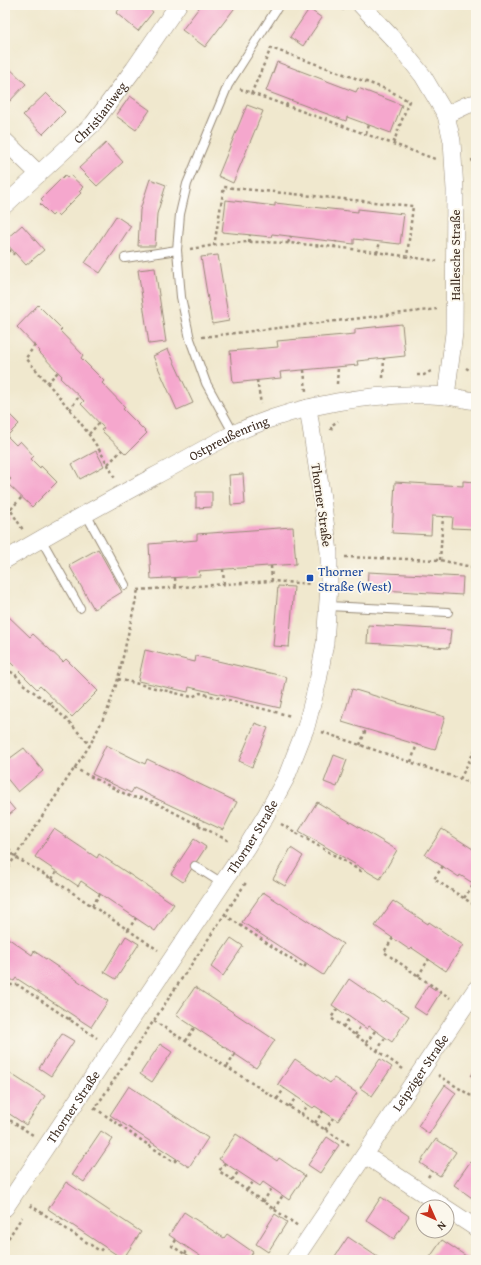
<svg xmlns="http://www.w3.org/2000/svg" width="481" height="1265" font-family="'Gentium Book Plus',serif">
<rect width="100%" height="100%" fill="#fbf7ec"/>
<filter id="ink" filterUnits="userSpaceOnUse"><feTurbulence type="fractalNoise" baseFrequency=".025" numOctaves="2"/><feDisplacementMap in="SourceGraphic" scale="8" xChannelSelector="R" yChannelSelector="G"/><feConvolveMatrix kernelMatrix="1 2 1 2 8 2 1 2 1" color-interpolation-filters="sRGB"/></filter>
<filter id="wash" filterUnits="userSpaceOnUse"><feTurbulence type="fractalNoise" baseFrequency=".012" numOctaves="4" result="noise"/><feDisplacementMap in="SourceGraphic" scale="16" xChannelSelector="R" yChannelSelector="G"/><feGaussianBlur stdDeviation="0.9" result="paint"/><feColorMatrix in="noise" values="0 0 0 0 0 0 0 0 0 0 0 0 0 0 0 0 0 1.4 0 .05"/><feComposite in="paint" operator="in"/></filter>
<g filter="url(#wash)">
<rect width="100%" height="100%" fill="#f0e8ce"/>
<g id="blocks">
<!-- building -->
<path fill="#f5a7cd" d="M123,5H144L153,12L138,31L116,13Z
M201,5H237L205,47L182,30Z
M309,9L322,18L303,46L290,37Z
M277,62L356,92L358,88L402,105L391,133L347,117L346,121L266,91Z
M7,66L26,84L9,102L5,99V68Z
M46,93L65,112L43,134L23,115Z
M130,96L150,110L136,130L116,116Z
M247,105L263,111L233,183L218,176Z
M106,143L123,162L97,186L79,168Z
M65,175L67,178L70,175L83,187L79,191L81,193L58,216L55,213L52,216L40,204L43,201L41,199Z
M150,179L166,185L157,214L155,246H138L140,210Z
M226,200L275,206V203L358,212V209L404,214L400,244L354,239V244L272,234L271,237L222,232Z
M116,216L131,226L100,273L85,263Z
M22,225L44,250L26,265L5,242V240Z
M218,255L229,321L212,324L201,257Z
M155,268L166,342L149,344L138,270Z
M38,305L62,329L60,331L83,355L81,358L104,381L102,383L125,407L123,409L147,433L126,454L101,430L104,428L81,404L84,401L60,378L62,376L39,352L40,351L17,327Z
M402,324L405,356L357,361L358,365L280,372L281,378L233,383L230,351L278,347L277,341L355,334V329Z
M168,349L193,403L177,410L153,356Z
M5,410L19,424L7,436L16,445L20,441L34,456L31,459L40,468L41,466L57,482L32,507L7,483L11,479L5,473Z
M96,451L104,466L80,479L72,464Z
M243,474L245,504L231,505L229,475Z
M463,481L476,482L475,529L452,528L453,517L432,516L431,535L392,533L395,482L463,486Z
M196,492H212V507L196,508Z
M5,509L10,519L5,522Z
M293,527L296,564L199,571L200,576L151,579L149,544L197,540V534Z
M98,549L122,592L94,609L69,565Z
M368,572L463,577L462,595L367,589Z
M278,586L294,587L289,647L273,646Z
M5,613L30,637L33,634L63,662L66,659L98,691L72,717L40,686L37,689L8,660L5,663Z
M368,625L451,630L449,648L367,643Z
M145,650L195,662L196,656L287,677L280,708L189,687L188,692L138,681Z
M352,689L445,717L435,750L342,722Z
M255,723L268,728L252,767L239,761Z
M106,745L145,764L147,759L237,802L223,830L134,788L131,793L92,774Z
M24,748L43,771L18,792L5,776V759L7,757L9,759Z
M334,755L347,760L337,787L324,782Z
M5,798L15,810L5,818Z
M317,802L397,850L380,879L299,831Z
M54,829L97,858L99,854L174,904L155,931L81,881L78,886L35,857Z
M442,829L476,851V885L460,875L459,877L425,855Z
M194,839L206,847L183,882L171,874Z
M291,848L303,856L285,886L273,879Z
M263,892L343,944L323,975L242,922Z
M393,901L428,924L429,922L463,945L446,971L412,948L410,950L375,926Z
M5,936L32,955L34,951L108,1001L91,1027L16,978L14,981L5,976Z
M126,936L139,944L116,979L104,972Z
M231,938L243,946L223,976L211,967Z
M349,979L384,1003L386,1001L409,1016L392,1042L369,1026L367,1029L332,1005Z
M428,985L440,993L426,1015L414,1007Z
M195,987L275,1040L256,1068L176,1015Z
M62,1034L74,1041L51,1076L39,1068Z
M160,1044L172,1052L152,1082L140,1074Z
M295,1059L330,1083L334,1078L357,1093L338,1121L315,1106L313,1108L278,1084Z
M380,1059L392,1067L372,1096L360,1088Z
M476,1068V1079L471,1076Z
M5,1070L45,1096L26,1125L5,1111Z
M445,1085L456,1093L429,1134L418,1126Z
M129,1086L208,1138L189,1167L110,1115Z
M101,1131L113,1139L84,1182L72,1174Z
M5,1134L10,1137L5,1144Z
M236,1134L277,1161L279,1158L305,1176L289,1200L263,1182L260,1186L219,1159Z
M327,1137L339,1145L320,1173L308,1165Z
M436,1139L456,1152L440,1176L420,1163Z
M470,1162L476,1165L475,1200L454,1185Z
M66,1182L141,1232L123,1259L48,1209Z
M381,1197L409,1216L394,1239L366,1220Z
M184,1212L224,1238L227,1234L253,1252L248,1260H206L169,1235Z
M275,1214L287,1222L268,1252L256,1244Z
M348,1237L382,1260L333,1259Z
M442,1240L472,1260H428Z"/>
</g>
</g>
<g filter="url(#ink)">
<use href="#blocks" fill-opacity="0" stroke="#968976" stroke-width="1"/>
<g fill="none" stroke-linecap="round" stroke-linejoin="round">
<defs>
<path id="service" d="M125,258L177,250
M234,434L206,383L190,339L181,297L177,250L180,214L187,184L228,85L279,5
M86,514L125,585
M41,539L80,608
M328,606L448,612
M195,866L222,883"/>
<g id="minor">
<path d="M361,5L396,42L423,76L446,115L452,141L455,190L454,333L446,396"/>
<path d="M446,115L467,105L476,103"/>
<path d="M5,141L39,174"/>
<path id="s1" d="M5,205L93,124L134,69L178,5"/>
<path id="s2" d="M5,560C54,531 103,504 153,477C180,463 206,447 233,434C294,405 379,390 446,396C456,397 466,400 476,401"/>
<path d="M365,1155L444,1207"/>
<path id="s3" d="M5,1208L246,848L266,815L286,778L306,727L318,681L325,643L329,586V552L322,498L308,408"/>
<path d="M447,1209L476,1228"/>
<path id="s4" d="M294,1260L476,989"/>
</g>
</defs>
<!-- service casing -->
<use href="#service" stroke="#968976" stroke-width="10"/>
<!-- minor casing -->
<use href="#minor" stroke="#968976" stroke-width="18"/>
<!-- path -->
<path stroke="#968976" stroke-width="2.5" stroke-dasharray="3 3" stroke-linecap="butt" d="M338,5L344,10
M240,89L435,159
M251,94L271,48L386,89L409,101L393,144
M286,106L289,100
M326,120L328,114
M366,134L369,125
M472,159L474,166L476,208
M249,242L250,235
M288,243L291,236
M5,245L13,254L14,253
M214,246L224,187L413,206L407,257
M334,248L336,241
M190,249C210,246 230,242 251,242C311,242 377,252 437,261
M377,253L380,242
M473,314L476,307
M202,337L437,309
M35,345L26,358C58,396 94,433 115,479
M466,368L476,374
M304,370L306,391
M417,375H424L431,371
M383,378L384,358
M257,380L261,404
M47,383L58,372
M337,384L338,367
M70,410L79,396
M331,430L332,425L338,421
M89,434L99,423
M108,464L122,450
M5,501L23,530
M11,509L22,497
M345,557L440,560L476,568
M440,560L443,517
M271,566L272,581
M223,569L224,585
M175,578L176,588
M138,590L272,581L311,584
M5,669L15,674L23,684L50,704L67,720L90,745
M118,679L192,697L200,693L291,716
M50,704L54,700
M322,732L460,779L476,786
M360,745L366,729
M411,762L417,744
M74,768L131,797L143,798L154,802L229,841
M460,779L476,748
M281,824L361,871L362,869
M198,825L200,819
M5,844L15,857L52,879L158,950
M443,866L434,879L476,906
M5,872L90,745L108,709L118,679L138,590
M52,879L56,872
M464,898L474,884
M92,906L100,894
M225,915L304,968L306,964
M128,930L136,918
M393,938L384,952L450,998
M418,976L429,959
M5,981L11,985H18L97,1038
M337,1009L331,1018L403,1069
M69,1020L72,1015
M154,1021L351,1146
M343,1027L350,1017
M355,1035L361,1025
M186,1041L194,1028
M366,1043L375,1031
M377,1051L385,1038
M227,1067L235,1054
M438,1075L476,1099
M473,1097L476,1092
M277,1099L284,1089
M289,1107L296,1097
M95,1108L132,1134L174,1162L177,1159
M94,1110L247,881
M301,1115L308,1105
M5,1117L33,1135
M315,1123L323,1111
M325,1130L333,1118
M225,1163L219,1171L298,1226
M428,1177L432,1171
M232,1180L238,1172
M247,1190L253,1182
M263,1202L272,1188
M30,1205L100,1251L104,1246
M274,1209L283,1195
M58,1224L62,1218
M176,1240L172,1246L194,1260
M5,1243L22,1217
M185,1254L188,1248
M202,1260L203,1258"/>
<!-- service -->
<use href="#service" stroke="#fff" stroke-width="8"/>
<!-- minor -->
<use href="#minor" stroke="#fff" stroke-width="17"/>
</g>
</g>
<!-- markers -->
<rect fill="#1a4fb4" stroke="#fbf7ec" stroke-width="1.5" x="306" y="574" width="8" height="8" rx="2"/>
<g text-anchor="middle" stroke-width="3.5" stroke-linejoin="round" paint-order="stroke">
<!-- street labels -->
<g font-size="13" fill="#3b2a1e" stroke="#fbf7ec">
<text dy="5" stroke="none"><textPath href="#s1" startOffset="133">Christianiweg</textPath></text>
<text transform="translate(455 255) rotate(-90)" y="5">Hallesche Straße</text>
<text dy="5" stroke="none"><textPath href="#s2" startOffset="255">Ostpreußenring</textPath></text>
<text transform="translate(322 505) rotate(82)" y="5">Thorner Straße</text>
<text dy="5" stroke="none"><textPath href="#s3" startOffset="446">Thorner Straße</textPath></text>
<text dy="5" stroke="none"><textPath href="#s4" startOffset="226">Leipziger Straße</textPath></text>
<text dy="5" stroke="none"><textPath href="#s3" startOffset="122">Thorner Straße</textPath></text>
</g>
<!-- transit labels -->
<g font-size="13" fill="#164399" stroke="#fbf7ec" text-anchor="start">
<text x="318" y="576">Thorner<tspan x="318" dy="15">Straße (West)</tspan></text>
</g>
</g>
<!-- margin -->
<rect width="481" height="1265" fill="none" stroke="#fbf7ec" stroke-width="20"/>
<!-- north arrow -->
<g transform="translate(435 1219) rotate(135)"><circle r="19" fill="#fbf7ec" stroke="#aea59a"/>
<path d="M0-3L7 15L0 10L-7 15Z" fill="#c8321e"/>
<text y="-6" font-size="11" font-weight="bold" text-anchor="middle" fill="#3b2a1e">N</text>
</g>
</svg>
